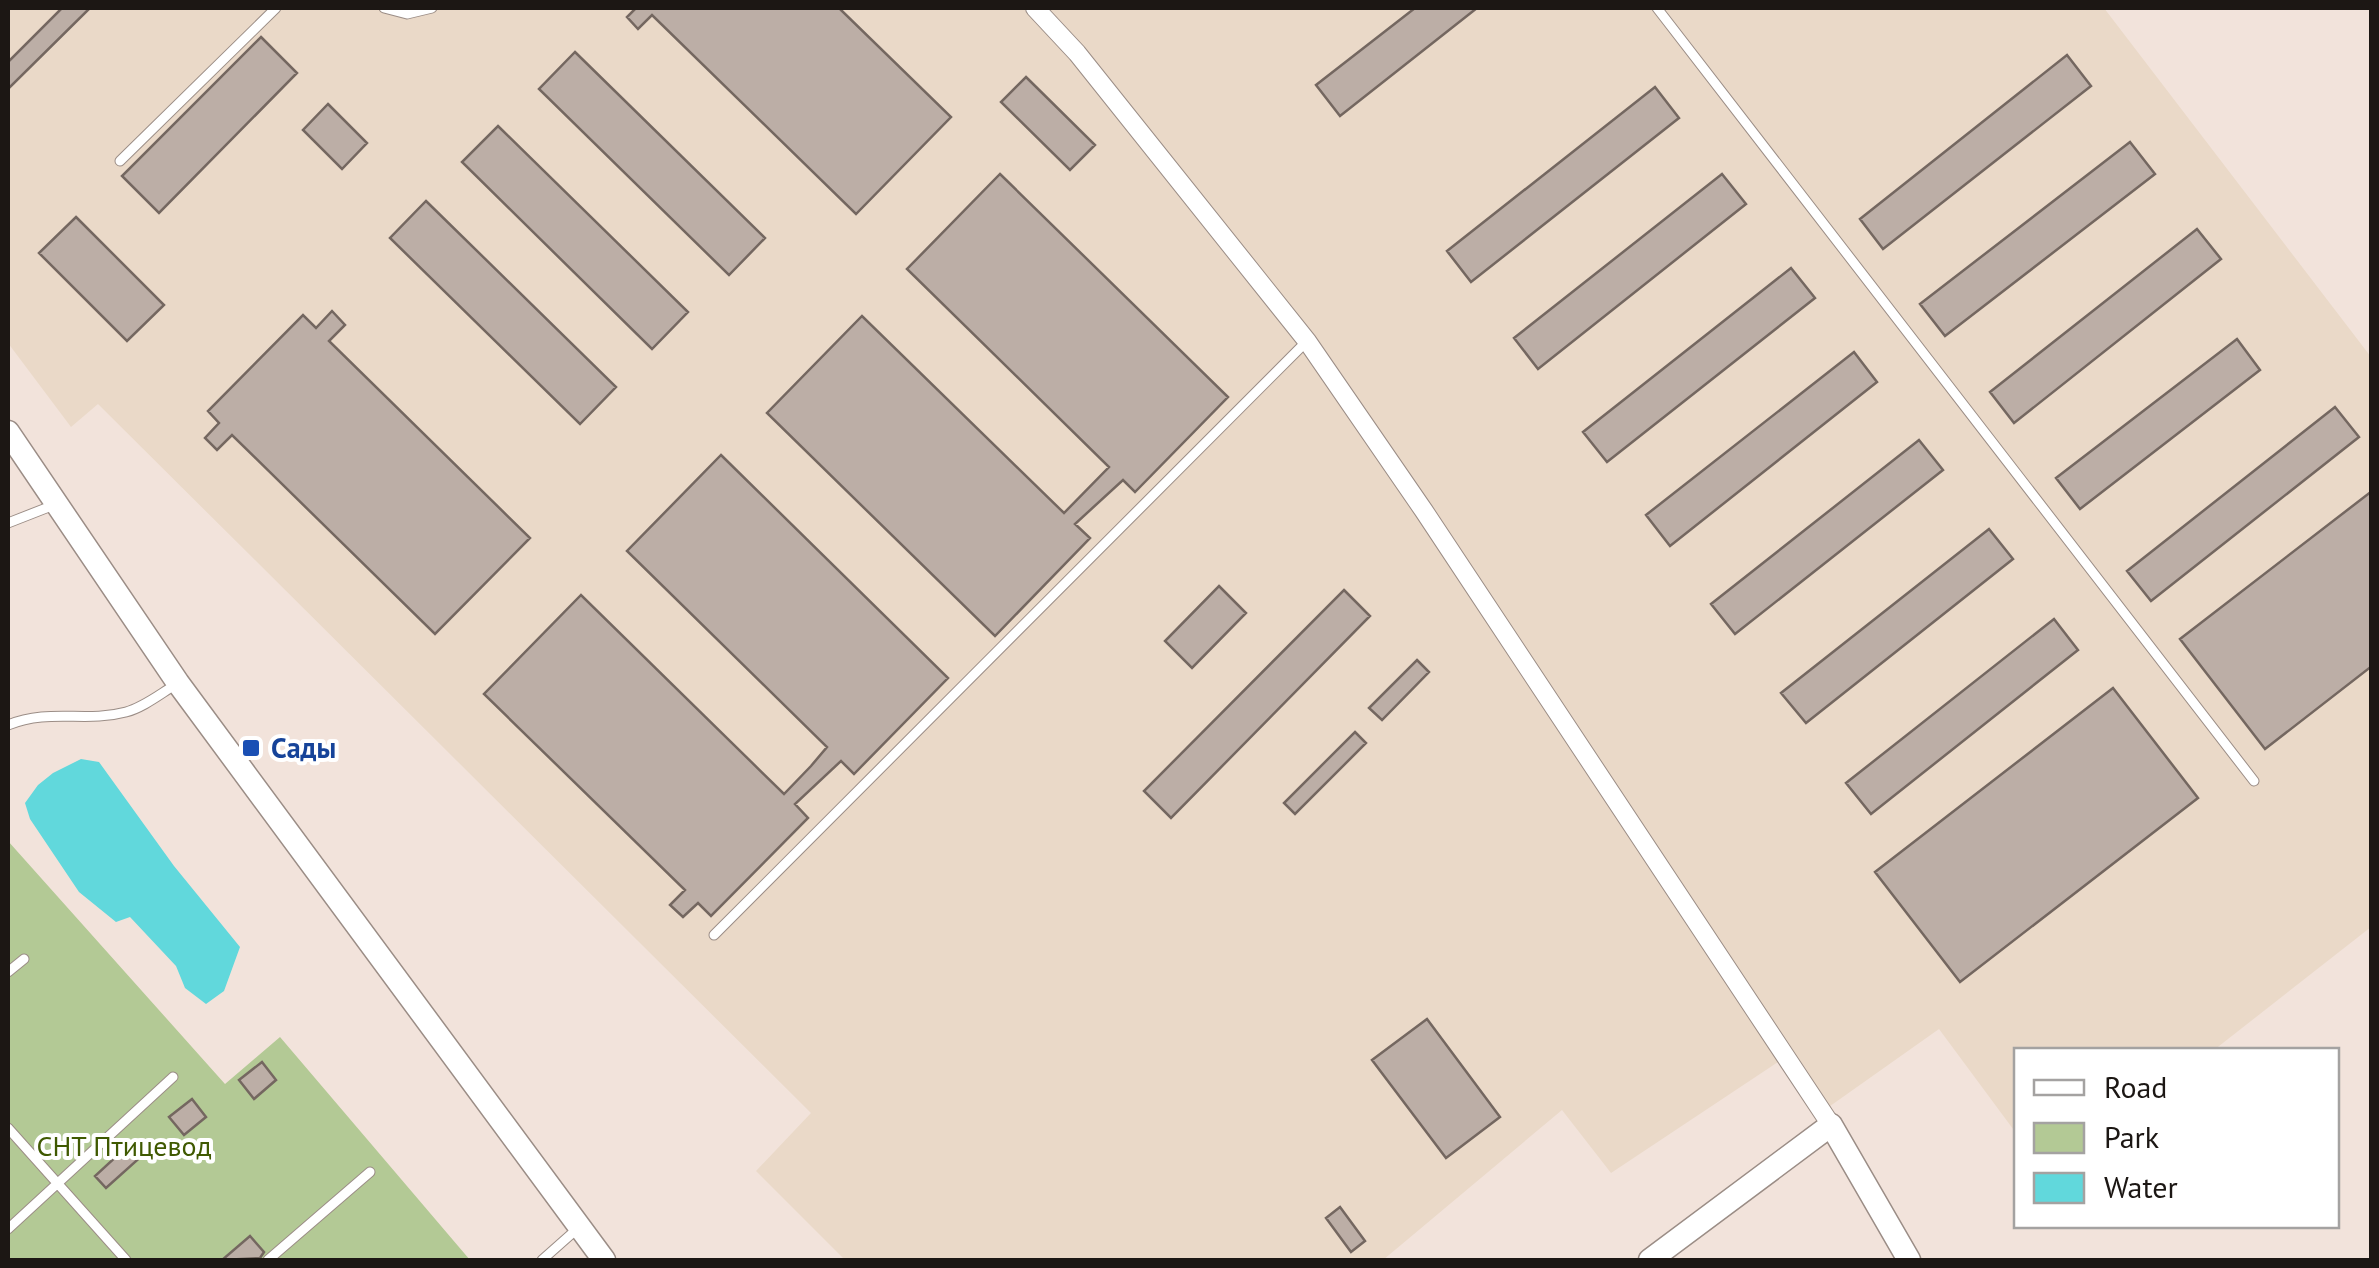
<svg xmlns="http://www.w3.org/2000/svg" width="2379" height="1268" font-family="'PT Sans',sans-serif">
<rect width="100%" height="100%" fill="#f2e3db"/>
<!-- industrial -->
<path fill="#ead9c8" d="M8,8H2104L2371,357V927L2214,1050H2016V1133L1939,1029L1816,1116L1778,1062L1611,1173L1562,1110L1383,1260H845L756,1171L811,1113L98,404L71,427L8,343Z"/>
<!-- green -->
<path fill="#b3c995" d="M8,841L225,1084L280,1037L470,1260H8Z"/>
<!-- water -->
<path fill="#61d8dc" d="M81,759L99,762L174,866L240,947L224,991L206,1004L185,988L176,966L130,917L116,922L79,892L30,819L25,803L38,785L53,773Z"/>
<!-- building -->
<path fill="#bcaea6" stroke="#746760" stroke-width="2.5" d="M62,8H90L8,89V62Z
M636,8H839L951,117L856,214L652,15L638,29L627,17Z
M1415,8H1477L1340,116L1316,85Z
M261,37L297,73L159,213L122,176Z
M575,52L765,238L729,275L539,89Z
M2067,55L2091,86L1883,249L1860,219Z
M1026,77L1095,145L1070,170L1001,102Z
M1655,87L1679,118L1471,282L1447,251Z
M328,104L367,143L342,169L303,130Z
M498,126L688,312L652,349L462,162Z
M2130,142L2155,174L1945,336L1920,304Z
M1000,174L1228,397L1135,492L1123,480L1075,524L1090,538L995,636L767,413L862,316L1064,513L1109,467L907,269Z
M1722,174L1746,204L1538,369L1514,338Z
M426,201L616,387L580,424L390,238Z
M76,217L164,305L127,341L39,253Z
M2197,229L2221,259L2014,423L1990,392Z
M1791,268L1815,298L1607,462L1583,432Z
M332,311L345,325L329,341L530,538L435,634L232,435L217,450L205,438L219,423L208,411L303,315L316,328Z
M2237,339L2260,370L2080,509L2056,478Z
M1854,352L1877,382L1670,546L1646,515Z
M2335,407L2359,437L2151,601L2127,571Z
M1919,440L1943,470L1735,634L1711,604Z
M721,455L948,678L854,774L841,761L795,804L808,818L711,916L698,903L683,917L670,905L685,890L484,694L581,595L784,794L811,766L827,747L627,551Z
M2372,491V666L2265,749L2180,639Z
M1989,529L2013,559L1806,723L1781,693Z
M1219,586L1246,613L1192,668L1165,641Z
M1344,590L1370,616L1171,818L1144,791Z
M2054,619L2078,650L1871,814L1846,783Z
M1417,660L1429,672L1382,720L1369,708Z
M2113,688L2198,798L1960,982L1875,872Z
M1355,732L1366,743L1295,814L1284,803Z
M1427,1019L1500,1117L1446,1158L1372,1060Z
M262,1062L276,1080L254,1099L239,1080Z
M192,1099L206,1117L184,1135L169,1117Z
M133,1141L144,1154L106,1188L95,1176Z
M1340,1207L1365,1241L1351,1252L1326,1218Z
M250,1236L264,1252L260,1258L222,1260Z"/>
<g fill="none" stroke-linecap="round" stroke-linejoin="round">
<defs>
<path id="service" d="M384,8L407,14L432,8
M1657,8L2254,781
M120,161L276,8
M8,523L54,505
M8,725C50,708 85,723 126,712C144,707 160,694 175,685
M714,935L1307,341
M8,972L24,959
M8,1128L126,1260
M8,1229L173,1077
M268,1260L370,1172
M542,1260L577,1229"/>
<path id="minor" d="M1035,8L1077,53L1307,341L1424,511L1831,1125"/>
<path id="tertiary" d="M8,432L178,683L604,1260
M1650,1260L1831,1125L1909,1260"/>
</defs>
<!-- service casing -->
<use href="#service" stroke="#9b8d86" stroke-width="11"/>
<!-- minor casing -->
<use href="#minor" stroke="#9b8d86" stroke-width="20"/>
<!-- tertiary casing -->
<use href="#tertiary" stroke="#9b8d86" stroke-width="25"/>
<!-- service -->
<use href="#service" stroke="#fff" stroke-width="9"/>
<!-- minor -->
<use href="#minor" stroke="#fff" stroke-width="18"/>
<!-- tertiary -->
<use href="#tertiary" stroke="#fff" stroke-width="22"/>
</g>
<!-- markers -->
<rect fill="#1a4fb4" stroke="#fff" stroke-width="4" x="241" y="738" width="20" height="20" rx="5"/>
<g text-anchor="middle" stroke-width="8" stroke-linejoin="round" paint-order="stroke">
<!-- transit labels -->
<g font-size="28" font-weight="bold" fill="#164399" stroke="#fff" text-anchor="start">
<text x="271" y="758">Сады</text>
</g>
<!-- park labels -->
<g font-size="28" fill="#3f5901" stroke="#fff">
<text x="124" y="1156">СНТ Птицевод</text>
</g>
</g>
<!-- border -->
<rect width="2379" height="1268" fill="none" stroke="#1c1714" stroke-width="20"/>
<!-- legend -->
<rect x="2014" y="1048" width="325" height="180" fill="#ffffff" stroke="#a4a2a1" stroke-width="2.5"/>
<rect x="2034" y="1080" width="50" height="15" fill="#ffffff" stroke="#a4a2a1" stroke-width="2.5"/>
<text x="2104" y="1098" font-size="30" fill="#1c1714">Road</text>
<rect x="2034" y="1123" width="50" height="30" fill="#b3c995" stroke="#a4a2a1" stroke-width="2.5"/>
<text x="2104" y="1148" font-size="30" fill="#1c1714">Park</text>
<rect x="2034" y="1173" width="50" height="30" fill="#61d8dc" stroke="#a4a2a1" stroke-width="2.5"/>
<text x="2104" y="1198" font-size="30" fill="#1c1714">Water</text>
</svg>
